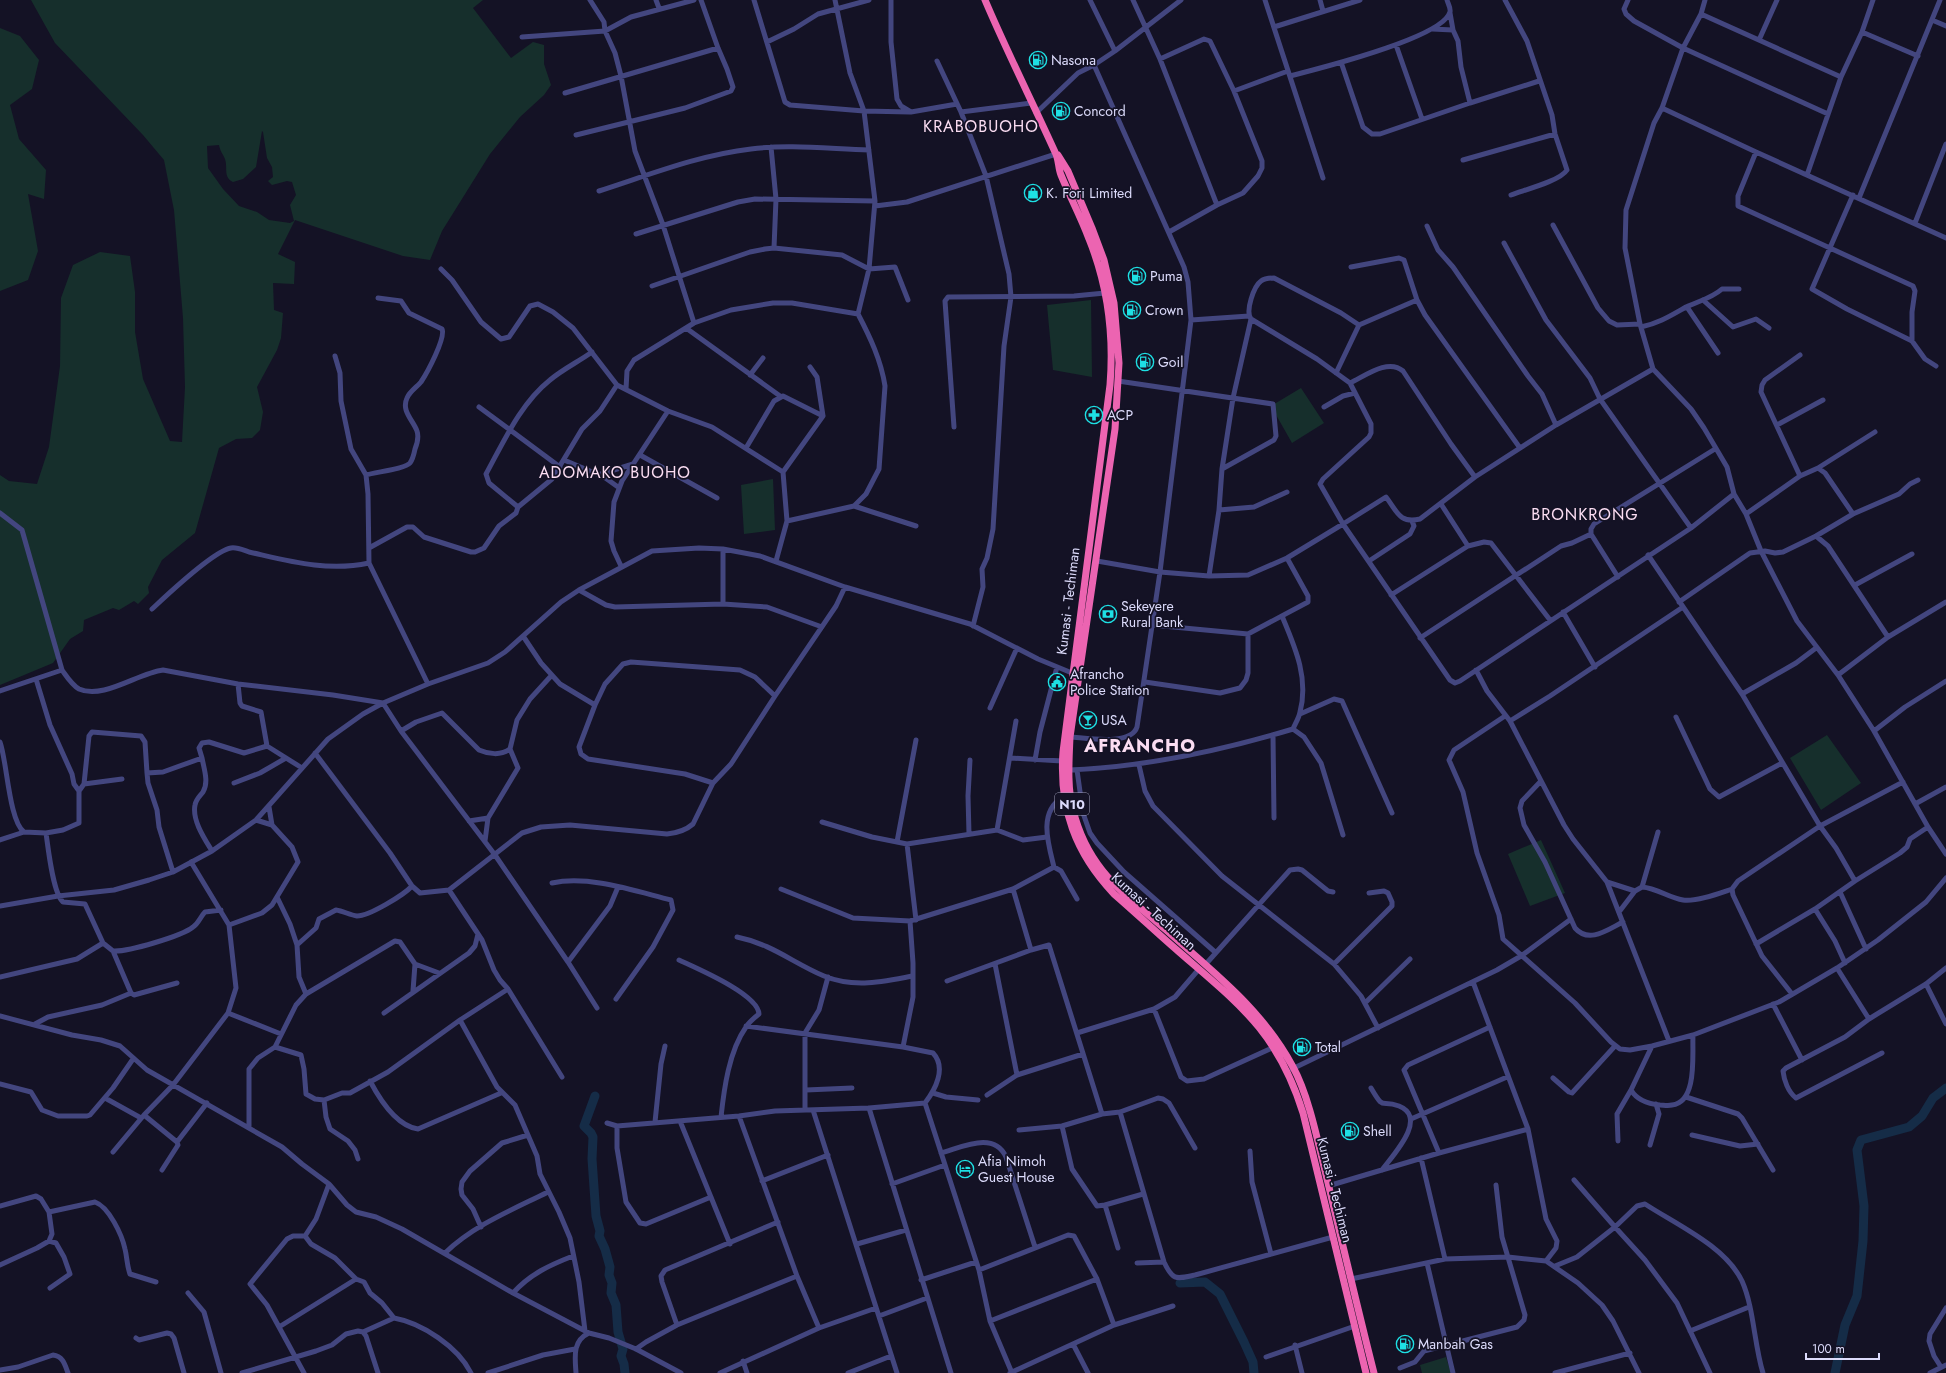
<svg xmlns="http://www.w3.org/2000/svg" width="1946" height="1373" font-family="Jost,sans-serif">
<rect width="100%" height="100%" fill="#141225"/>
<!-- green -->
<path fill="#162f2c" fill-rule="evenodd" d="M31,0H483L473,8L511,58L533,42L544,45V64L551,85L544,95L520,117L490,154L442,231L430,260L403,256L295,220L278,254L295,262L294,284L273,283L274,310L283,313L281,338L277,350L257,387L263,412L260,430L252,438L236,439L219,448L195,533L162,560L148,587L149,593L138,604L134,601L119,610L113,608L84,620L83,631L70,639L53,663L0,685V475L9,481L37,484L49,447L60,366L61,298L73,265L100,252L130,256L135,292V332L143,379L170,441L182,442L185,387L183,318L174,210L164,160L143,135L55,43ZM262,131L263,132L267,158L272,167L273,177L268,181L272,185L287,181L292,182L296,195L290,205L294,221L290,223L269,220L257,212L239,206L223,189L208,168L207,146L219,145C220,151 223,154 225,159C228,168 223,177 233,182L243,179L256,167Z
M0,28L20,36L39,60L32,89L10,105L19,139L46,170L44,199L28,194L38,251L28,280L0,291Z
M1091,300L1092,377L1053,370L1047,305Z
M1301,388L1324,423L1292,443L1271,406Z
M773,479L775,530L744,534L741,485Z
M1827,735L1861,783L1821,810L1790,758Z
M1541,840L1565,893L1530,906L1508,854Z
M1446,1357L1451,1373H1422L1420,1365Z"/>
<g fill="none" stroke-linecap="round" stroke-linejoin="round">
<!-- river -->
<path stroke="#152c47" stroke-width="9" d="M595,1096L584,1126L591,1133L593,1137L592,1159L596,1216L600,1231L599,1236L605,1249L610,1267L609,1275L612,1283L611,1293L616,1305L618,1332L623,1349L621,1356L624,1364L625,1373
M1180,1283L1205,1282L1220,1294L1244,1342L1253,1362L1254,1373
M1835,1373L1845,1325L1857,1296L1863,1241L1864,1206L1857,1150L1861,1140L1909,1127L1922,1116L1933,1098L1946,1088"/>
<!-- minor -->
<path stroke="#43467f" stroke-width="5" d="M590,0L604,22L605,31L615,53L621,76L635,151L663,225L694,323
M656,0L659,8
M754,0L785,102L790,105L864,111L875,201L869,269L858,314
M835,0L850,73L864,111L910,112
M891,0V42L897,99L901,106L911,112L957,104
M1090,0L1115,51
M1133,0L1160,59L1217,205
M1265,0L1323,178
M1320,0L1323,11
M1505,0L1527,41L1552,115L1555,134L1567,170C1560,181 1524,190 1511,195
M1628,0L1624,9L1626,14L1634,21L1683,48L1828,114
M1705,0L1701,14L1683,48L1662,108L1654,123L1626,210L1625,248L1640,324L1653,369L1691,409L1704,428L1727,467L1734,494L1746,514L1761,551L1797,621L1838,675L1874,731L1928,827L1946,854
M1450,13L1453,30L1458,41L1461,67L1470,103
M1701,14L1841,77
M1932,20L1946,26
M1274,27L1360,0
M1432,29L1453,30
M1862,32L1918,56
M522,37L605,31L631,17L694,0
M1759,40L1777,0
M767,42L794,29L818,14L869,0
M1396,45L1422,119
M1160,59L1204,39L1210,41L1234,91L1262,161V168L1258,176L1243,193L1217,205L1169,232
M937,61L961,112L986,176L1009,274L1011,297L1004,346L993,529L987,558L982,569L983,587L973,626
M1341,62L1363,127L1372,134H1380L1470,103L1539,81
M1290,76C1317,69 1443,38 1450,12C1451,8 1448,4 1447,0
M1234,91L1288,71
M565,93L718,48
M1662,108L1756,152L1946,238
M961,112L1031,103
M1036,113L1078,73L1094,65L1115,51L1181,0
M576,135L685,108L731,91L733,87L727,69L718,48L701,0
M771,147L776,199L774,248
M1756,152L1738,196V206L1913,286L1915,291L1912,312V341
M1463,160L1555,134
M1807,175L1841,77L1862,32L1873,0
M599,191C649,175 699,155 751,149C788,144 831,149 869,150
M1853,195L1812,289L1847,309L1912,341L1925,359L1936,366
M1859,198L1940,0
M875,206L907,202L1056,154
M1915,223L1946,144
M1553,225L1598,308L1609,321L1617,325L1640,324
M1427,226L1438,250L1453,267L1528,376L1542,394L1556,425
M636,234L738,202L755,199L875,201
M1504,243L1546,320L1590,378L1600,399L1691,528
M1351,267L1399,258L1404,260L1417,300L1425,315L1520,448
M441,269L452,280L481,322L501,339L509,337L530,306L538,304L553,312L573,328L617,385L668,411L712,427L783,472L787,521L776,561
M652,286L750,252L765,249L774,248L842,255L869,269L895,267L908,300
M1703,300L1733,327L1756,319L1769,328
M1687,307L1718,353
M1191,320L1249,316
M1359,325L1341,313L1274,278C1269,278 1265,278 1261,281C1254,286 1245,311 1251,319L1317,359L1350,383L1371,424V433L1369,437L1323,479L1320,484L1343,524L1386,497C1397,511 1399,524 1420,519L1475,477L1556,425L1653,369
M1641,327C1659,323 1670,316 1686,307C1699,301 1712,298 1722,289H1739
M686,328L780,396
M335,356L340,373L341,401L351,449L366,475L368,494L369,563
M1336,373L1359,325L1417,300
M750,375L763,358
M1118,381L1273,404L1276,436L1274,440L1222,469L1219,510L1209,576
M1350,383C1365,376 1388,358 1403,371L1451,444L1475,477
M626,389L627,371L634,360L694,323L731,310L773,303H792L858,314C870,337 881,360 885,386L879,469L866,494L854,506L787,521
M479,407L560,467
M1324,407L1343,396L1355,393
M1777,425L1823,400
M954,427L945,301L948,297L1074,296L1105,293
M746,448L774,401L783,396L823,416
M640,455L717,498
M564,460L604,477L618,487
M1818,468L1875,432
M1222,469L1233,398L1251,319
M783,472L823,416L817,377L810,367
M366,475C375,472 405,469 410,463C413,459 414,454 415,449C417,444 419,437 417,431C413,420 401,411 407,398C410,391 417,387 421,382C427,373 446,338 442,329L409,313L401,301L378,298
M598,475L633,464
M1800,476L1761,392L1762,385L1765,380L1800,355
M1441,504L1468,546L1484,542L1491,543L1550,620
M854,506L916,526
M518,507L489,483L486,474C504,441 521,403 550,380C563,369 578,362 592,352
M1219,510L1254,507L1287,492
M0,513L22,530L62,670C67,677 72,685 79,689C103,700 138,673 163,670L238,684L333,695L383,703L401,731L495,855L568,962L597,1008
M1746,514L1800,476L1818,468L1825,473L1853,514
M1816,536L1828,546L1888,637
M369,548L407,527H413L424,537L471,552H475L484,548L499,526L516,513L518,507L552,479L582,429L600,411L617,385
M1648,555L1742,694L1820,826L1836,848L1855,881L1815,909L1756,944
M1097,561L1160,572L1209,576L1248,575L1287,558L1343,524L1450,680L1455,683L1460,681L1691,528L1734,494
M1369,561L1410,534L1414,526L1412,521
M621,566L614,551L611,541L614,502L622,481L668,411
M1618,577L1591,534V529L1594,524L1715,449
M1855,585L1912,554
M579,590L606,605L615,607L723,604L767,607L822,627
M1391,595L1468,546
M1679,602L1750,553L1765,551L1775,553L1783,552L1816,536L1853,514L1899,494L1910,484L1918,480
M723,604V549
M152,609C166,596 213,551 231,548C237,547 243,550 249,552C289,561 327,572 369,563L428,684
M1563,612L1595,667
M1282,616C1295,647 1309,678 1300,712C1299,718 1295,724 1293,729
M1152,625L1248,634L1308,602V596L1287,558
M523,636L541,663L560,684L595,705
M1420,638L1561,546L1572,543L1591,534
M1476,670L1487,691L1510,721L1564,825L1573,839L1607,882L1669,1041
M1838,675L1888,637L1946,602
M36,679L50,725L72,774L74,784L79,791V823L63,830L46,833
M1145,682L1220,693L1240,688L1246,680L1248,673V634
M238,684L240,703L242,706L261,712L267,746L302,768
M0,691L62,670
M1742,694L1796,663L1816,648
M990,708L1017,648
M1300,714L1334,699L1342,701L1392,813
M1505,716L1454,750L1449,760L1463,792L1477,853L1499,915L1503,939L1575,1003L1611,1042L1620,1049L1630,1050L1652,1046L1693,1035L1779,1002L1837,968L1878,940L1926,902L1946,878
M1676,717L1710,789L1719,797L1782,763
M1510,721L1550,696L1683,607
M401,731L416,722L442,713L479,750C488,754 501,756 510,749L517,720L530,699L551,676
M1874,731L1905,707L1946,681
M1273,735L1274,818
M1070,737C1087,738 1131,746 1137,727L1160,572L1191,320L1188,282L1184,267L1094,65
M0,742C7,761 9,821 24,832
M315,753L390,853L412,886L420,893L449,890L522,833L541,827L570,825L667,834C677,833 685,831 693,824L713,783L731,764L775,696L836,606L845,587
M202,758C204,769 209,782 203,792C200,796 196,799 195,805C192,820 204,838 212,851
M1011,758L1062,761
M1035,760L1040,732L1057,667
M1139,765L1145,791L1153,806L1222,876L1334,964L1361,996L1378,1028
M1069,770C1145,767 1220,751 1293,729L1304,737L1321,763L1343,835
M1077,770L1083,813L1090,833L1097,843L1124,872L1215,952
M1541,781L1522,801L1520,808L1524,825L1545,862L1575,928C1589,944 1607,930 1623,922
M234,783L260,773L286,758
M713,783L685,774L588,759L581,754L579,747L595,705L605,684L623,664L631,662L740,670L755,677L775,696
M84,784L122,779
M79,791L84,784L89,736L92,732L141,736L145,742L147,773
M1915,804L1946,787
M269,807L272,825
M469,821L488,818
M822,822L872,837L907,844L997,830L1023,840L1047,837
M997,830L1016,721
M969,834L968,796L970,760
M0,840L24,832L46,833C48,847 53,894 63,902L85,904L103,943L113,951L131,993L134,995L177,983
M485,841L488,818L518,768L510,749
M897,842L916,740
M907,844L916,920
M1054,867C1048,843 1038,812 1063,797
M173,872L159,827L157,810L148,783L147,773L163,772L202,758L199,748L202,743L209,742L244,753L267,746
M1855,881L1900,853L1907,847L1910,839L1928,827
M1607,882L1635,891
M552,883C589,875 635,891 671,900L673,910L653,947L616,999
M1642,887C1657,888 1669,898 1683,900C1697,902 1720,893 1732,889
M781,889L853,918L910,921L1013,889L1054,867L1061,871L1077,899
M1013,889L1031,950
M449,890L482,940L494,970L500,980L508,989L562,1077
M1840,892L1866,949
M277,897L290,924L297,945L299,977L306,994
M0,906L58,896L114,890L149,880L173,872L212,851L256,820L328,739L363,714L383,703L428,684L488,663L505,652L561,602L579,590L652,551L699,548L723,549L760,556L845,587L970,624L1038,659L1072,673
M1815,909L1835,941L1845,963
M1619,912L1635,891L1642,887L1658,832
M229,925L262,913L272,905L298,862L292,847L272,825L256,820
M737,937C772,944 793,963 824,976C853,988 883,982 912,976
M297,945L316,928L319,919L336,910C343,911 350,915 357,916C369,916 404,895 412,886
M113,951C128,952 182,936 193,927C199,923 200,917 205,912L221,910
M679,960C696,968 758,994 759,1014C754,1018 749,1022 746,1027C729,1051 724,1089 721,1117
M568,962L610,906L618,887
M995,964L1017,1075
M1334,964L1392,906V902L1388,893L1384,891L1369,893
M1205,965L1290,870L1298,869L1302,870L1328,891L1333,892
M1837,968L1869,1019
M0,977L77,959L103,943
M947,981L1031,950L1049,945L1102,1114
M1473,982L1528,1129L1546,1219L1557,1241L1556,1248L1546,1261
M1926,984L1946,1024
M508,989L460,1020L497,1087L515,1105L537,1156L540,1174L559,1212L570,1238L579,1282L585,1331
M413,991L415,964
M1792,994L1762,956L1733,895L1732,889L1738,881L1820,826L1903,782
M1365,1003L1410,959
M1773,1004L1802,1060
M1154,1009L1181,1077L1187,1081L1204,1079L1274,1047
M228,1013L281,1034
M384,1013L469,953L475,946L478,934
M0,1016L72,1035L101,1040L120,1046L147,1070L282,1147L302,1164L329,1184L347,1205L356,1212L376,1217L402,1229L513,1293L589,1333L609,1338L636,1349L681,1373
M35,1024L48,1017L102,1005L131,993
M1490,1027L1408,1065L1404,1070L1439,1153L1528,1129
M1077,1033L1154,1009L1175,997L1199,969
M1652,1046L1631,1090C1637,1100 1648,1104 1660,1105C1663,1105 1668,1106 1672,1105C1698,1102 1692,1053 1693,1035
M275,1047L301,1055L304,1069L306,1094L315,1099L324,1100L342,1093H350L388,1072L460,1020
M903,1047L913,997V963L910,921
M1882,1053L1796,1098C1788,1092 1784,1080 1783,1071L1786,1068L1845,1037L1869,1019L1926,984L1946,968
M1292,1069L1497,970L1521,956L1571,919
M1553,1078L1569,1092L1572,1093L1615,1046
M370,1081C379,1098 396,1126 418,1129L501,1093
M0,1084L31,1092L42,1110L58,1116H87L90,1115L113,1088L133,1059
M1371,1088C1385,1112 1380,1099 1399,1106C1429,1118 1392,1156 1382,1170
M806,1090L852,1088
M933,1093L946,1097L978,1100
M987,1095L1017,1075L1083,1054
M1686,1097L1738,1114L1742,1118L1773,1170
M105,1098L141,1118
M324,1100L326,1117L330,1129L348,1141L355,1150L358,1159
M925,1103L979,1270L990,1321L1012,1373
M869,1108L951,1373
M805,1110V1033L819,1010L828,977
M813,1110L897,1373
M1120,1112L1164,1262C1173,1281 1176,1279 1195,1275L1333,1237
M739,1116L797,1276L819,1328
M1411,1119L1507,1077
M680,1121L730,1244
M655,1122L661,1064L665,1046
M607,1123L617,1126L739,1116L775,1111L869,1108L925,1103C935,1090 947,1068 933,1053L903,1047L746,1026
M617,1126V1148L626,1202L640,1223L646,1224L711,1197
M1062,1126L1072,1169L1097,1206L1105,1205L1143,1194
M249,1127V1069L258,1058L275,1047L296,1005L306,994L395,941L400,942L415,964L439,973
M1019,1130L1062,1126L1102,1114L1120,1112L1158,1098L1163,1099L1169,1103L1195,1148
M1692,1135L1740,1146L1758,1144
M1618,1141L1617,1114L1631,1090
M177,1142L207,1103
M1650,1145L1659,1114L1656,1104
M1250,1151L1252,1182L1271,1254
M113,1152L144,1115
M941,1153C963,1147 994,1131 1006,1157L1035,1247
M1421,1158L1445,1259
M162,1170L178,1145L177,1142L144,1115L173,1085L228,1013L236,988L229,925L191,862
M1574,1180L1615,1227L1637,1206L1645,1204C1677,1225 1725,1246 1742,1281C1754,1308 1754,1344 1763,1373
M762,1181L828,1155
M892,1184L945,1165
M1328,1186L1439,1153
M1105,1205L1118,1248
M0,1206L36,1196L41,1199L49,1212L95,1202C109,1207 122,1235 125,1249C127,1257 127,1266 130,1274L156,1282
M481,1227L473,1209L462,1195L461,1189L462,1182L470,1171L502,1143L528,1135
M49,1241L56,1243L64,1257L70,1274L50,1288
M857,1244L906,1230
M445,1253C474,1225 512,1210 548,1192
M1137,1263L1164,1262
M1427,1263L1453,1373
M0,1265L37,1248L49,1241L52,1234L49,1212
M1555,1266L1577,1257L1615,1227L1645,1260L1677,1303L1710,1373
M979,1270L1068,1235L1074,1236L1097,1279L1114,1325
M1351,1279L1445,1259L1508,1257L1546,1261L1578,1283L1602,1305L1613,1321L1639,1373
M921,1280L976,1262
M188,1293L204,1312L221,1373
M513,1293C530,1274 550,1265 573,1256
M879,1316L927,1298
M394,1318C422,1323 458,1347 471,1373
M990,1321L1097,1279
M677,1325L662,1282L661,1276L665,1270L778,1222
M279,1327L267,1305L250,1284L287,1239L293,1236H305
M1690,1331L1749,1307
M363,1332L366,1336L378,1373
M136,1338L139,1340L167,1333L171,1334L174,1338L184,1373
M1073,1344L1088,1373
M1295,1345L1302,1373
M636,1349L646,1342L677,1325L797,1276
M1266,1357L1355,1326
M743,1361L747,1373
M1941,1367L1934,1356L1929,1341L1930,1334L1946,1308
M1400,1368L1415,1362L1424,1351L1517,1327L1524,1320L1525,1315L1502,1237L1496,1185
M0,1370L18,1367L53,1355C63,1356 65,1365 68,1373
M242,1373L316,1351L332,1345L346,1334L358,1331L363,1332L394,1318L382,1303L370,1293L364,1282L356,1279L335,1258L311,1244L305,1236L316,1219L329,1184
M304,1373L279,1327L356,1279
M488,1373L543,1355L575,1349
M576,1373C575,1357 572,1341 589,1333
M720,1373L819,1328L876,1308
M848,1373L891,1356
M1010,1373L1114,1325L1173,1306
M1555,1373L1630,1353
M1930,1373L1946,1365"/>
<!-- highway -->
<path stroke="#ec64b1" stroke-width="7" d="M985,0C1007,52 1032,101 1055,152C1059,159 1058,168 1061,175C1070,197 1081,217 1089,239C1108,286 1114,335 1110,385L1063,752C1059,808 1075,853 1114,894C1136,913 1157,933 1178,951C1239,1004 1278,1032 1303,1113L1366,1373
M1058,155L1068,171L1092,228L1104,260L1114,303L1119,363L1115,429L1070,737C1069,761 1067,787 1073,810C1088,870 1123,892 1166,930C1214,973 1262,1009 1293,1067C1310,1098 1319,1148 1328,1183C1343,1246 1358,1310 1374,1373"/>
</g>
<!-- icons -->
<defs>
<symbol id="fuel-ring" viewBox="-11 -11 22 22"><circle r="9.5" fill="#141225" stroke="#1ee0e4" stroke-width="1.5"/><path d="M-5.5-6h7V0h2V4h1.3V-2.5L3-4.5l.8-.8L6-3V5H2.5V1h-1V6h-7ZM-4.2-4.7v3.2H.2V-4.7Z" fill="#1ee0e4"/></symbol>
<symbol id="shop-ring" viewBox="-11 -11 22 22"><circle r="9.5" fill="#141225" stroke="#1ee0e4" stroke-width="1.5"/><path d="M-5-2.5h2.3a2.7 3.5 0 0 1 5.4 0H5L5.5 6h-11ZM-1.5-2.5h3a1.5 2.3 0 0 0-3 0Z" fill="#1ee0e4"/></symbol>
<symbol id="pharmacy-ring" viewBox="-11 -11 22 22"><circle r="9.5" fill="#141225" stroke="#1ee0e4" stroke-width="1.5"/><path d="M-2-6h4v4h4v4h-4v4h-4v-4h-4v-4h4Z" fill="#1ee0e4"/></symbol>
<symbol id="bank-ring" viewBox="-11 -11 22 22"><circle r="9.5" fill="#141225" stroke="#1ee0e4" stroke-width="1.5"/><path d="M-6-4H6V4H-6ZM0-2.3a2.3 2.3 0 1 0 0 4.6a2.3 2.3 0 1 0 0-4.6Z" fill="#1ee0e4"/></symbol>
<symbol id="civic-ring" viewBox="-11 -11 22 22"><circle r="9.5" fill="#141225" stroke="#1ee0e4" stroke-width="1.5"/><path d="M-.6-6.5H3V-4.5H.6V-3L4-1V1h2V6H-6V1h2V-1L-.6-3ZM-1.2 2.5V6h2.4V2.5Z" fill="#1ee0e4"/></symbol>
<symbol id="bar-ring" viewBox="-11 -11 22 22"><circle r="9.5" fill="#141225" stroke="#1ee0e4" stroke-width="1.5"/><path d="M-6-5H6L.8 .8V4.5H3.5V6h-7V4.5H-.8V.8Z" fill="#1ee0e4"/></symbol>
<symbol id="hotel-ring" viewBox="-11 -11 22 22"><circle r="9.5" fill="#141225" stroke="#1ee0e4" stroke-width="1.5"/><path d="M-6-4.5h1.5V1H6V5H4.5V3h-9V5H-6ZM-4 0a1.8 1.8 0 1 1 3.6 0ZM.5 0V-2.5h3Q6-2.5 6 0Z" fill="#1ee0e4"/></symbol>
</defs>
<g fill-rule="evenodd">
<use href="#fuel-ring" x="1028" y="50" width="20" height="20"/>
<use href="#fuel-ring" x="1051" y="101" width="20" height="20"/>
<use href="#shop-ring" x="1023" y="183" width="20" height="20"/>
<use href="#fuel-ring" x="1127" y="266" width="20" height="20"/>
<use href="#fuel-ring" x="1122" y="300" width="20" height="20"/>
<use href="#fuel-ring" x="1135" y="352" width="20" height="20"/>
<use href="#pharmacy-ring" x="1084" y="405" width="20" height="20"/>
<use href="#bank-ring" x="1098" y="604" width="20" height="20"/>
<use href="#civic-ring" x="1047" y="672" width="20" height="20"/>
<use href="#bar-ring" x="1078" y="710" width="20" height="20"/>
<use href="#fuel-ring" x="1292" y="1037" width="20" height="20"/>
<use href="#fuel-ring" x="1340" y="1121" width="20" height="20"/>
<use href="#hotel-ring" x="955" y="1159" width="20" height="20"/>
<use href="#fuel-ring" x="1395" y="1334" width="20" height="20"/>
</g>
<g text-anchor="middle" stroke-width="3.5" stroke-linejoin="round" paint-order="stroke">
<!-- shield labels -->
<rect fill="#141225" stroke="#a09fbb" stroke-width="1" x="1055" y="793" width="34" height="22" rx="3"/>
<g font-size="13" font-weight="bold" fill="#dcdbfb">
<text x="1072" y="809">N10</text>
</g>
<!-- poi labels -->
<g font-size="14" fill="#dcdbfb" stroke="#141225" text-anchor="start">
<text x="1051" y="65">Nasona</text>
<text x="1074" y="116">Concord</text>
<text x="1046" y="198">K. Fori Limited</text>
<text x="1150" y="281">Puma</text>
<text x="1145" y="315">Crown</text>
<text x="1158" y="367">Goil</text>
<text x="1107" y="420">ACP</text>
<text x="1121" y="611">Sekeyere<tspan x="1121" dy="16">Rural Bank</tspan></text>
<text x="1070" y="679">Afrancho<tspan x="1070" dy="16">Police Station</tspan></text>
<text x="1101" y="725">USA</text>
<text x="1315" y="1052">Total</text>
<text x="1363" y="1136">Shell</text>
<text x="978" y="1166">Afia Nimoh<tspan x="978" dy="16">Guest House</tspan></text>
<text x="1418" y="1349">Manbah Gas</text>
</g>
<!-- street labels -->
<g font-size="14" fill="#dcdbfb" stroke="#141225">
<text transform="translate(1068 601) rotate(-83)" y="5">Kumasi - Techiman</text>
<text transform="translate(1154 911) rotate(42)" y="5">Kumasi - Techiman</text>
<text transform="translate(1335 1190) rotate(76)" y="5">Kumasi - Techiman</text>
</g>
<!-- quarter labels -->
<g font-size="16" letter-spacing="1" fill="#fbddf2" stroke="#141225">
<text x="981" y="132">KRABOBUOHO</text>
<text x="615" y="478">ADOMAKO BUOHO</text>
<text x="1585" y="520">BRONKRONG</text>
</g>
<!-- district labels -->
<g font-size="18" font-weight="bold" letter-spacing="1" fill="#fbddf2" stroke="#141225">
<text x="1140" y="752">AFRANCHO</text>
</g>
</g>
<!-- scale -->
<path d="M1806 1353v6h73v-6" fill="none" stroke="#dcdbfb" stroke-width="2"/>
<text x="1812" y="1353" font-size="12" fill="#dcdbfb" stroke="#141225" stroke-width="3" paint-order="stroke">100 m</text>
</svg>
